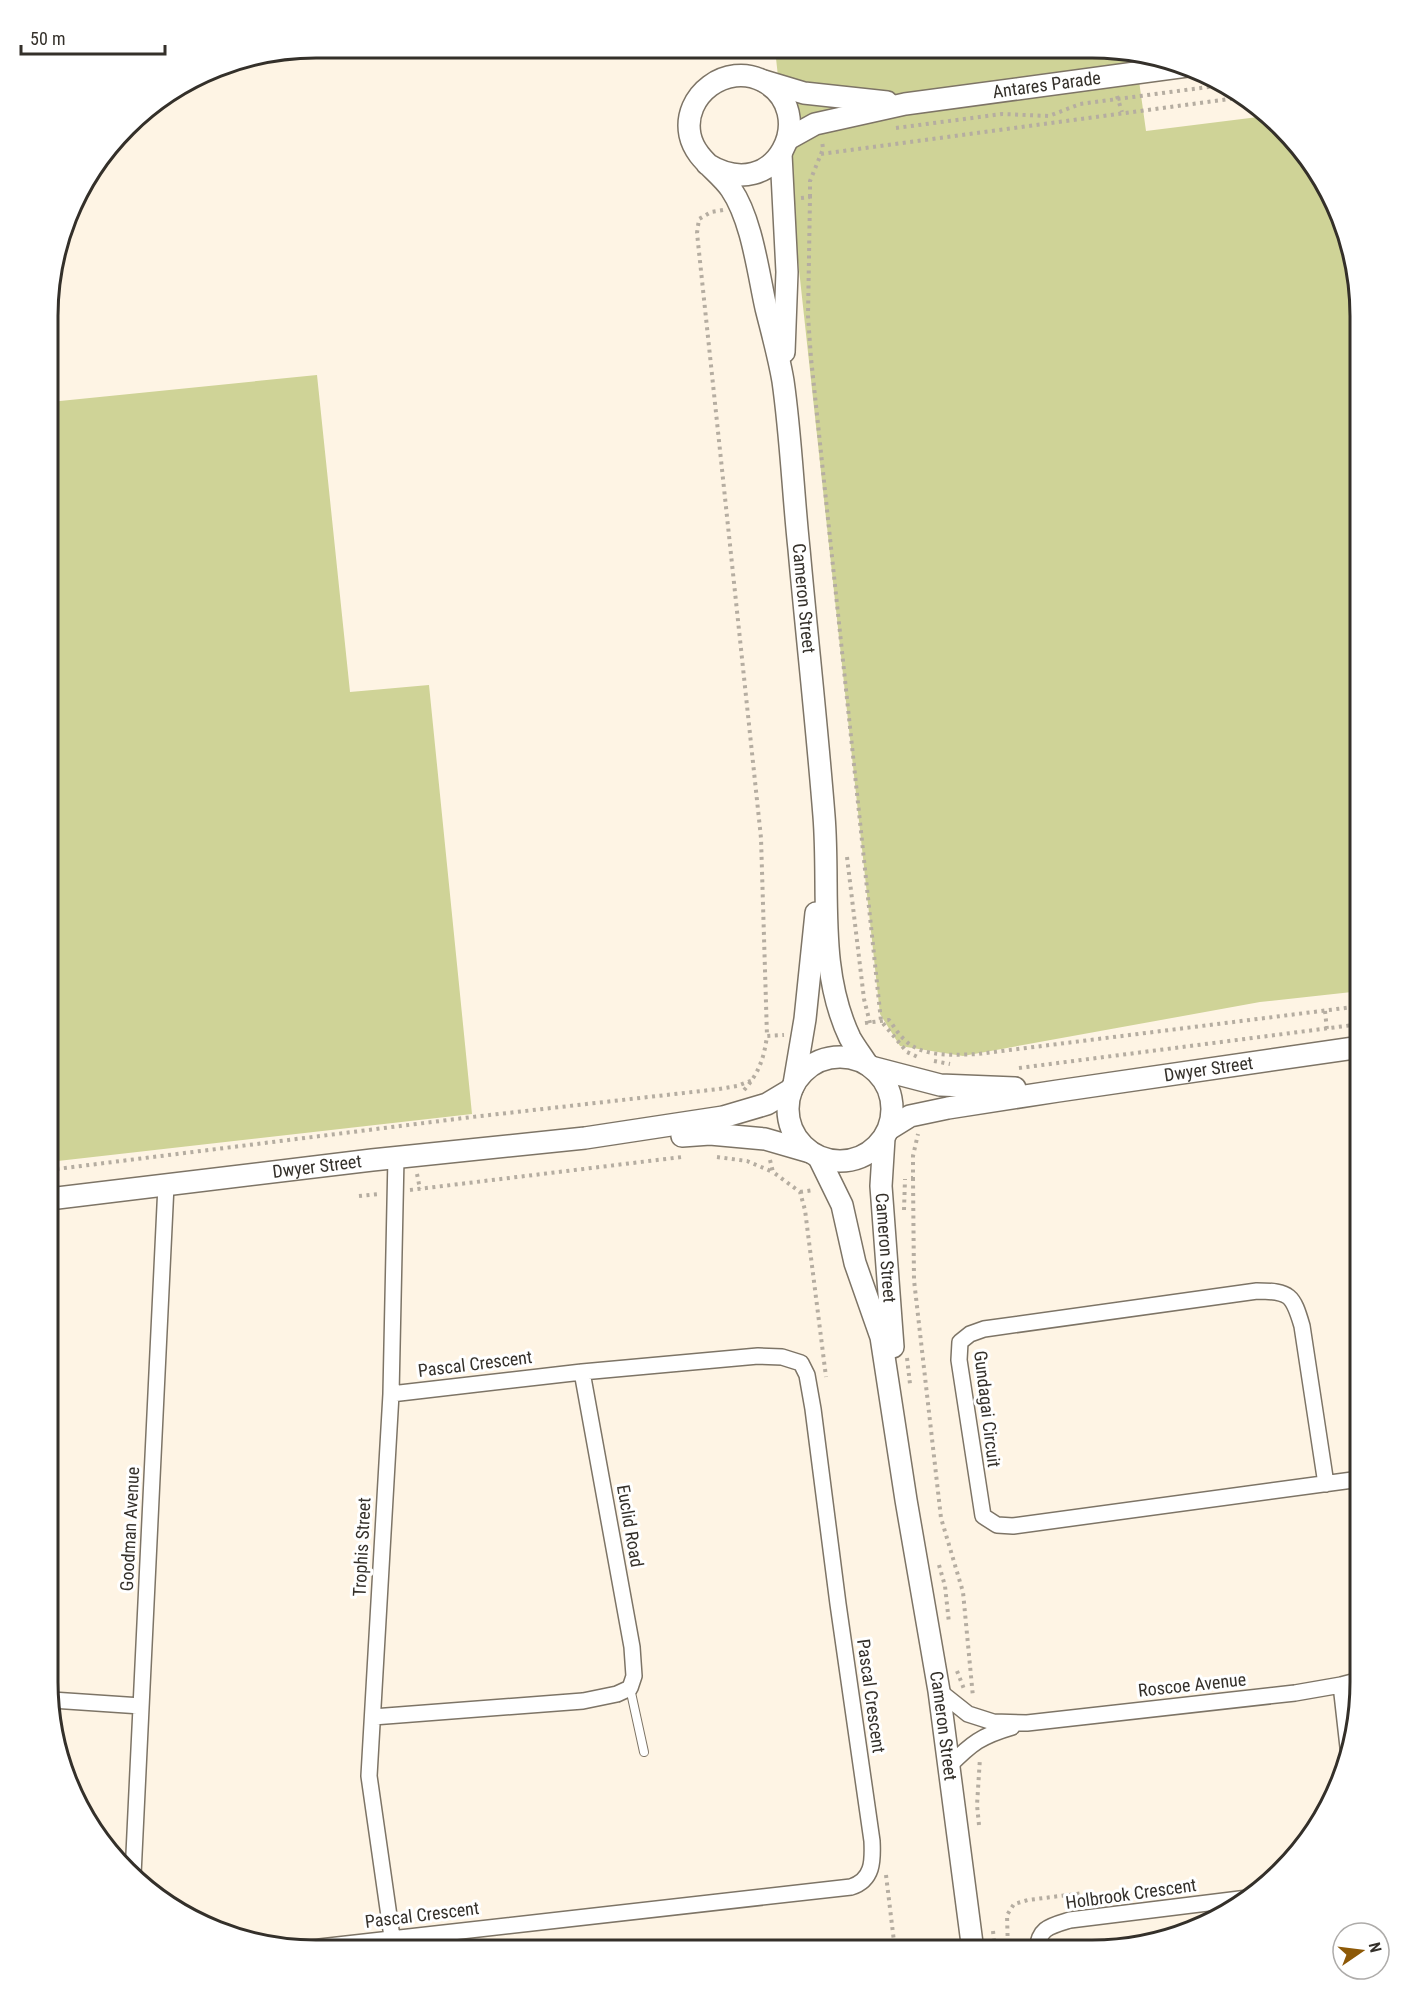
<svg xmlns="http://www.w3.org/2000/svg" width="1409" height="1999" font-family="'Roboto Condensed',sans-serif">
<rect width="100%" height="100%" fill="#fef4e4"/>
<!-- green -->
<path fill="#cfd397" d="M775,49L1128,50L1135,52L1146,131L1266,116L1333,198L1361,317V991L1260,1002L963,1056L900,1046L880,1014Z
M317,375L350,692L429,685L472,1114L49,1162L50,402Z"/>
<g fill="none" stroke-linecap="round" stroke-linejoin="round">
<defs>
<path id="lane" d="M630,1688L644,1752"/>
<path id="street" d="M1358,1048L1361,1065
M1326,1484L1302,1326C1293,1295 1290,1291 1257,1291L984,1329L970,1334L960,1342L959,1360L983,1516L997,1525L1013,1526L1360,1479
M1341,1685L1349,1756
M939,1691L968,1714L993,1722L1027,1723L1295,1693L1341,1685L1360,1680
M52,1700L141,1706
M373,1717L583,1701L617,1694L630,1688L634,1676L632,1647L582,1372
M949,1766C972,1743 981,1736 1012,1727
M133,1875L166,1185
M392,1937L369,1776L391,1394L396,1157
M302,1949L851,1887C873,1880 873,1861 872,1841L838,1604L813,1409L807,1375L801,1363L782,1357L758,1356L582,1372L391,1394
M1037,1951C1038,1928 1050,1926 1070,1920L1248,1898"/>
<g id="secondary">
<path d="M764,81L804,93L887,102"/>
<path id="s1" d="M788,139L815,124L905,104L1187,66"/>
<path d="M781,154L787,272L784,352"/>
<path id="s2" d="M707,164C777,207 820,111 763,81C727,62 682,95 690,135C695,159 718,170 731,189C752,220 758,272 766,308C772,332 779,357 783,381C791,437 793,493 799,549C807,638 817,727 824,816C830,890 817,969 850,1038C855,1047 862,1056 867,1064"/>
<circle cx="840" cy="1109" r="52"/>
<path d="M871,1067L940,1085L1015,1088"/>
<path d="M794,1084L805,1019L816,913"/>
<path id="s3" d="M889,1129L910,1116L948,1108L1058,1091L1361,1047"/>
<path d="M682,1136L710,1134L765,1139L810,1152"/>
<path id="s4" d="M884,1138L881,1186L893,1347"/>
<path id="s5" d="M819,1158L842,1205L855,1263L881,1337L906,1500L939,1691L973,1951"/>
<path id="s6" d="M49,1199L372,1160L585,1138L723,1117L767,1104L792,1089"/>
</g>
</defs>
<!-- lane casing -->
<use href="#lane" stroke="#7d7466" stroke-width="10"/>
<!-- street casing -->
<use href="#street" stroke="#7d7466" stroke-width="18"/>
<!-- secondary casing -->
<use href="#secondary" stroke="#7d7466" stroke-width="24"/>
<!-- path -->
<path stroke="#b5ada1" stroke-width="4" stroke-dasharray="3 4.5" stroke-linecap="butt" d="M1110,50L1111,58
M1117,96L1122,112
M896,128L1002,114L1049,116L1080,104L1223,85
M821,154L1244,97
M810,197V181L823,149L822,140
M801,198L810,197L808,316L811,358L881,1021L907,1052L920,1058
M723,210L711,212L699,219L697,233L761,838L767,1036
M847,857L864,999L870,1023
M1325,1011L1327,1030
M865,1023L889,1020C894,1026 898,1034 904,1039C921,1058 955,1055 978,1054L1361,1006
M934,1061L950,1064
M1019,1068L1361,1024
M744,1090C759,1073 764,1058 767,1036L784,1035
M717,1157L747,1161L773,1172
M770,1160L773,1172L800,1192L805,1210L826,1377
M49,1170L472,1117L719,1089L737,1086L753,1080
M417,1174L420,1189
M911,1178H913V1156L918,1134
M913,1178L914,1280L941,1518L963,1592L973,1697
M410,1190L682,1157
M800,1192L814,1190
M359,1196L379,1194
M904,1210L905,1179
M907,1358L910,1384
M939,1565L945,1586L949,1623
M957,1671L964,1689
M979,1825L977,1805L980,1758
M886,1875L895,1950
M993,1931L995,1951
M1008,1951L1007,1915L1014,1904L1028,1900L1092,1892"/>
<!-- lane -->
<use href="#lane" stroke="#fff" stroke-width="8"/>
<!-- street -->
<use href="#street" stroke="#fff" stroke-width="15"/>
<!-- secondary -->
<use href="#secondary" stroke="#fff" stroke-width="21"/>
</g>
<g text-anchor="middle" stroke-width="6" stroke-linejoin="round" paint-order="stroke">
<!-- street labels -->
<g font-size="18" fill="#34302a" stroke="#fff">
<text dy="6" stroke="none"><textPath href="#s1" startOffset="266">Antares Parade</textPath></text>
<text dy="6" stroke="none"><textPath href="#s2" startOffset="766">Cameron Street</textPath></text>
<text dy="6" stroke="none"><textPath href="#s3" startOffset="327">Dwyer Street</textPath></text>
<text dy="6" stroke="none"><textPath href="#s6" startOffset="270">Dwyer Street</textPath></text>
<text dy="6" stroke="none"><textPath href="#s4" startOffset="110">Cameron Street</textPath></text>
<text transform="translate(475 1364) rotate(-7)" y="6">Pascal Crescent</text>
<text transform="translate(987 1409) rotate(83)" y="6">Gundagai Circuit</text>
<text transform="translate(630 1526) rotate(80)" y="6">Euclid Road</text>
<text transform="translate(130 1529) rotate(-87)" y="6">Goodman Avenue</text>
<text transform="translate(362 1547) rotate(-87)" y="6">Trophis Street</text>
<text transform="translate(1192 1685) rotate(-6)" y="6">Roscoe Avenue</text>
<text transform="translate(871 1696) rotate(82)" y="6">Pascal Crescent</text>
<text dy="6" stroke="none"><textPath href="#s5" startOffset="584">Cameron Street</textPath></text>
<text transform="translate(1131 1894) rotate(-8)" y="6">Holbrook Crescent</text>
<text transform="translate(422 1915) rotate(-7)" y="6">Pascal Crescent</text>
</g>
</g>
<!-- crop -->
<path d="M0 0H1409V1999H0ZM316 58H1092A258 258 0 0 1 1350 316V1682A258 258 0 0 1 1092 1940H316A258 258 0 0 1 58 1682V316A258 258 0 0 1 316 58Z" fill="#fff" fill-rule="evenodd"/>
<path fill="none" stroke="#34302a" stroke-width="3" d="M316 58H1092A258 258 0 0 1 1350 316V1682A258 258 0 0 1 1092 1940H316A258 258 0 0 1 58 1682V316A258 258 0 0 1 316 58Z"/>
<!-- north arrow -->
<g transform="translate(1361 1951) rotate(76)"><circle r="28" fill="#ffffff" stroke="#aeacaa" stroke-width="1.5"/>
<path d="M0-4.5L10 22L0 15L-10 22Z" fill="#8d5907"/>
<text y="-9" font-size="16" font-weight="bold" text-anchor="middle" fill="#34302a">N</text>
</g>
<!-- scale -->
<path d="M21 45v9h144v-9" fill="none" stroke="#34302a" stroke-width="3"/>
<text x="30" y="45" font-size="18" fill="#34302a" stroke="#ffffff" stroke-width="4.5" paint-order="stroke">50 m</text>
</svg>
